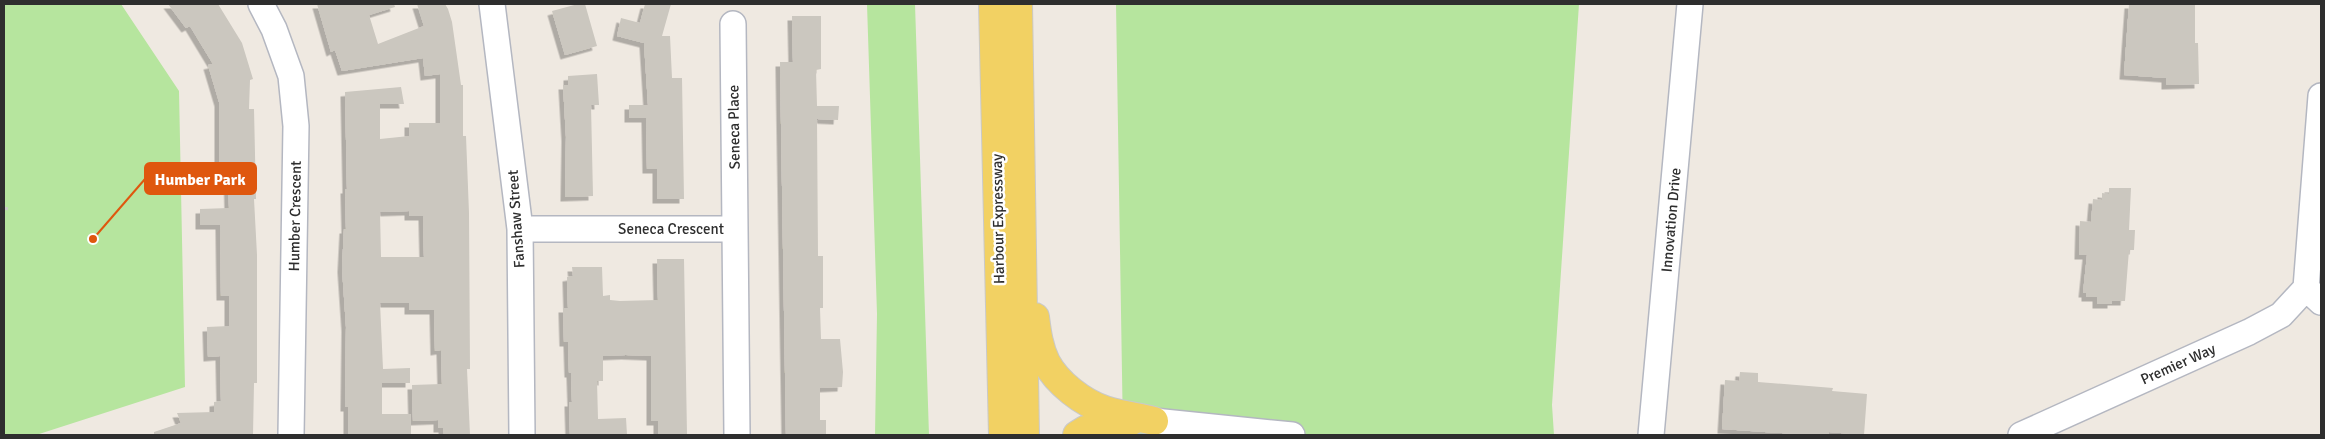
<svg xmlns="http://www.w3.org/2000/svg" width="2325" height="439" font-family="Signika,sans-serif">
<defs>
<filter id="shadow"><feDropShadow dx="-4.5" dy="4.5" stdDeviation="0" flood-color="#0004"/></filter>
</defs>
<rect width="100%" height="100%" fill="#efe9e1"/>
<!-- green -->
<path fill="#b6e59e" d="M4,4H121L179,91L185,387L36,435H4Z
M867,4H915L929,435H875L877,314Z
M1116,4H1579L1552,405L1554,435H1123Z"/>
<!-- building -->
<path fill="#cbc7bf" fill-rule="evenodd" filter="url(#shadow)" d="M168,4H218L242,43L253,79L250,80L249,109H254L256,199H254L257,255V383H254L253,435H154V432L181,423L177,413L214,412V402L221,401L220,356L208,357L207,327L229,326V296H221L220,225H200V209L229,208L228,169H219V102L208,65L213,64L190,26L186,28Z
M317,4H394L395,7L369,15L378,44L424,26L417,4H445L448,9L452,22L461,85H463V136H466L469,213L470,369H467L470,435H444L443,428H438V420L413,421L412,385L442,384L441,350L435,351L434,310H409V303H380L383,369L410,368V383H382V414H411V435H348V407H345L346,327L342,268L344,229H346L345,189H347L345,92L401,87L404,104H380V139L409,136V123H440V74L425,76L423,58L342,71L335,50L331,52ZM409,211V216H423L424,257H381L380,212Z
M578,4H585L597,46L565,55L552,11Z
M645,4H671L662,36H670L672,78H682L684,199H657V169H647L646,118H629V105H648L644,43L617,36L621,18L640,23Z
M2129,4H2195V43H2198L2199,84L2166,85V78L2124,75Z
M792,16H821V69L816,70L817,106H839L838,120L817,119L818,256H823V308H820L821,339H840L843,372L842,387L820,388V420H826V435H786L780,62H793Z
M597,74L599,105H591L593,196L565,197L566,137L563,85H568V76Z
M2109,188H2131L2129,230H2135L2134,250H2129L2125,301H2112V304H2097V297H2086V293H2083L2087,255H2079L2080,221L2091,222L2093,199L2102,200V193L2109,194Z
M657,259H684L687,435H658V421H651V356L626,355L603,356V381H597L598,419L626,418L627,435H570L569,402H572L571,373H569L568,342H564L563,308H568L567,277L573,276L572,267H602L603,296L610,295V300L620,301L658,300Z
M1740,372L1758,373V382L1833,388L1832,391L1867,394L1864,435L1829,432V435H1809L1722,429L1725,380L1739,381Z"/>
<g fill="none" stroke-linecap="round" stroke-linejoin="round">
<defs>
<path id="minor" d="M261,4L274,29L291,76L296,126L291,435
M492,4L520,229L522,435
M733,24L735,229
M520,229H735L737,435
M2306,288L2321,96
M1154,421L1292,435
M1651,435L1690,4
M2021,435L2249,332L2281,315L2306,288L2321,302"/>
<path id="major" d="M993,4L1003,435
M1018,4L1025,435
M1035,317C1037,333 1039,348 1046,362C1057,383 1083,403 1105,410C1121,415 1138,417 1154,421
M1077,435L1085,430L1132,421"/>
</defs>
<!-- minor casing -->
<use href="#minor" stroke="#b4b7c1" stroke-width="28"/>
<!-- major casing -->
<use href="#major" stroke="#c9c9c9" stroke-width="30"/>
<!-- path -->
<path stroke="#c9c9c9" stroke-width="3" stroke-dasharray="4 2.5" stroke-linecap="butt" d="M4,208L8,209"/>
<!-- minor -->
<use href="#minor" stroke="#fff" stroke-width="25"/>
<!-- major -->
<use href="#major" stroke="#f2d163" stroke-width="28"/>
</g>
<g text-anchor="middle" stroke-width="5" stroke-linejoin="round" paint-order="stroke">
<!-- street labels -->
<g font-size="15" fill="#2e2e2e" stroke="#fff">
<text transform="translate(734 127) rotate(-91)" y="5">Seneca Place</text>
<text transform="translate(295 216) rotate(-89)" y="5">Humber Crescent</text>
<text transform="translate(516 219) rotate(-94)" y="5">Fanshaw Street</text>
<text transform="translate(998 219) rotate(-91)" y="5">Harbour Expressway</text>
<text transform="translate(1671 220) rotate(-85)" y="5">Innovation Drive</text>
<text x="671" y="234">Seneca Crescent</text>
<text transform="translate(2178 364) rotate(-24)" y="5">Premier Way</text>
</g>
</g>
<!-- callouts -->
<path fill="none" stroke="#df570e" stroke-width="2" d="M93 239L145 179"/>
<circle fill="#df570e" stroke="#fff" stroke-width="2" cx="93" cy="239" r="5"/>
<rect fill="#df570e" stroke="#df570e" stroke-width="2" x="145" y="163" width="111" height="31" rx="5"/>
<g font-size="16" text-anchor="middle" font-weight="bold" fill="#fff">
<text x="200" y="185">Humber Park</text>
</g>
<!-- border -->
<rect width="2325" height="439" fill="none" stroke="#2e2e2e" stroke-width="10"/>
</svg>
